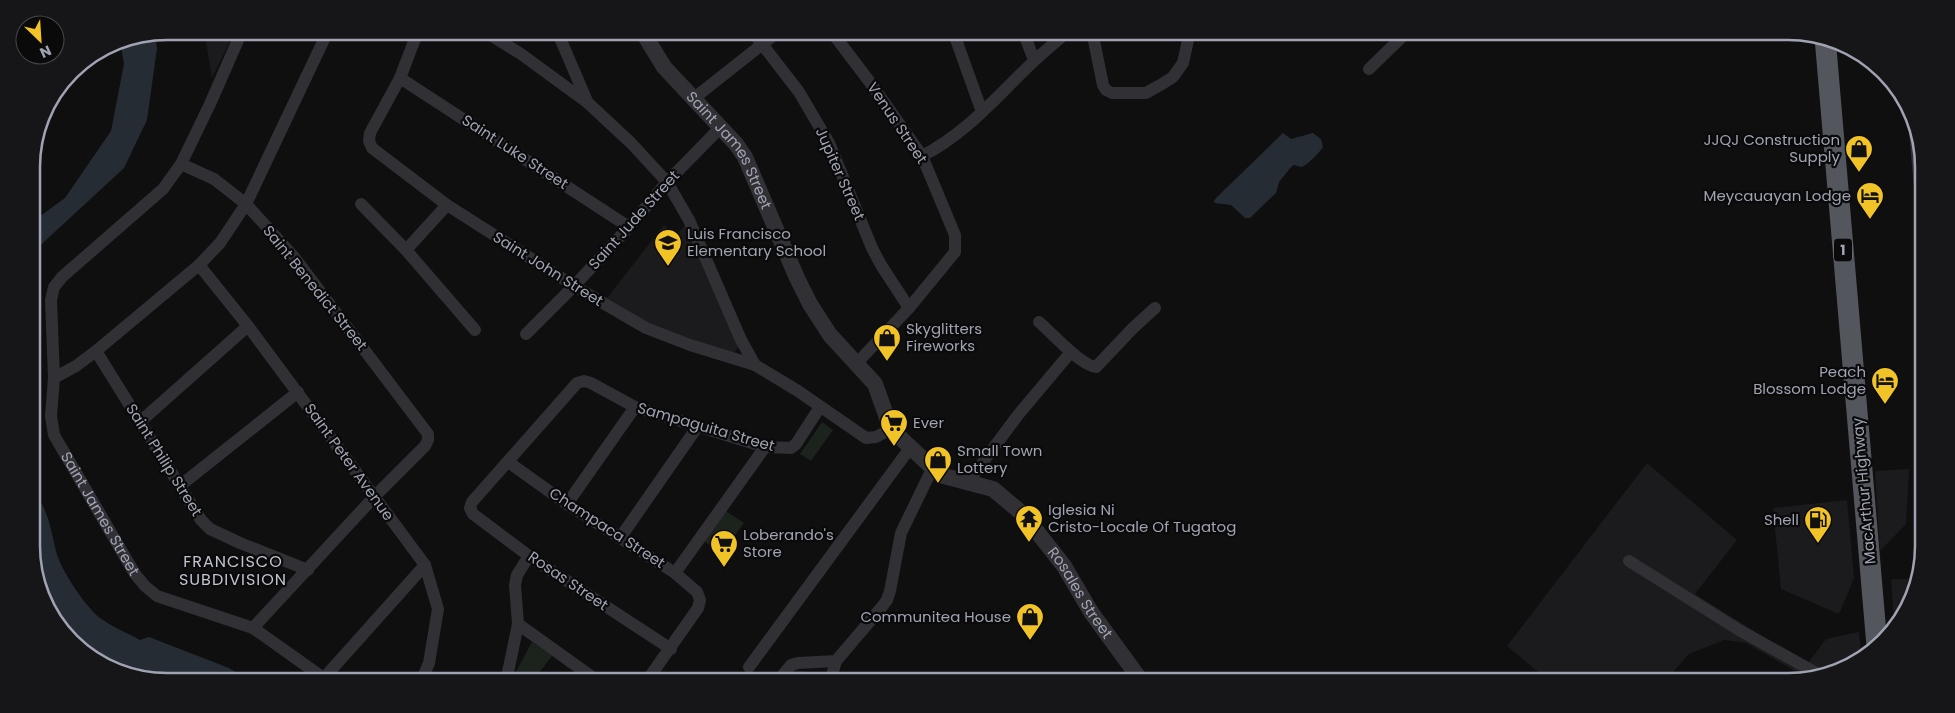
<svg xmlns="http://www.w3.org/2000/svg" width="1955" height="713" font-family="Poppins,sans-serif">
<rect width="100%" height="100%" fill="#0f0f10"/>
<!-- built -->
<path fill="#1b1b1d" d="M204,31H235L212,78Z
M664,225L676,235L686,225L741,345L731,356L658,329L607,298Z
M1647,463L1737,540L1695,594L1810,666L1823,672L1807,678L1746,643L1724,640L1689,654L1665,681L1550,682L1507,646Z
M1909,469L1906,524L1880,551L1875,471Z
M1847,500L1854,578L1839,614L1781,589L1773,508Z
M1891,579H1918L1917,590L1894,622Z
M1859,632L1862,657L1824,671L1808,663L1826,639Z
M794,670L836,676L834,682H786Z"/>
<!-- green -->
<path fill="#1c231d" d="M822,422L833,430L811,461L800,454Z
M723,509L744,523L721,554L700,538Z
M532,642L552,656L532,682H520L514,675Z"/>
<!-- water -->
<path fill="#262c34" d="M155,34L157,48L147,120L124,168L32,253V222L65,198L111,131L124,64L120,40Z
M1283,133L1291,139L1313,133L1321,139L1323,147C1320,152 1307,166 1301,167C1301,167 1295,165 1294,165L1291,167L1279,182L1276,193L1250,218H1245L1231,205L1215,203L1214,201L1216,198Z
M33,490C49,512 50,526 56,551C60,569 87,610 103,620C114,628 128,633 140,640L149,637L229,668L251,682H167L123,675L72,640L56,619L34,573Z"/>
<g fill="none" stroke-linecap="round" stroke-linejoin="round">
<!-- minor -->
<g stroke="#303035" stroke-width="12">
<path id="s1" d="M242,31L210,104L181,164L163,189L62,277L54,287L51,300L54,378L51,416L54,435L135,574L145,586L157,596L253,628L329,682"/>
<path d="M418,31L400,78L370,133L369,141L372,148L447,205L574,286L646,328L690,345L755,365"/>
<path d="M484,31L521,54L588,103L631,143L667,182L689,220L741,340L755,365L798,391L866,438L876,437L891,429"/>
<path d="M557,31L587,101"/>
<path d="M752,31L799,92L829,143L872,248L881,265L909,308"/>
<path d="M831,31L869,81L922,156L955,235V252L909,308L857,363"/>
<path d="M953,31L982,112"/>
<path d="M1023,31L1034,60"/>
<path d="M1092,31L1103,85L1106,90L1112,93H1146L1162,84L1173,77L1183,63L1190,31"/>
<path d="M1369,69L1408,31"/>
<path d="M400,78L629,227"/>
<path d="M693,99L779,31"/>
<path d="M1915,131L1923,221"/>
<path d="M922,156C966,134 998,95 1033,62C1045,51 1057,41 1068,31"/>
<path d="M181,164L214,179L246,204L294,257L428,434V440L425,446L375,496L253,628"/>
<path d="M361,204L406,250L475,330"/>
<path d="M406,250L447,205"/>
<path d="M199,265L248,326L425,565L438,609L429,663L421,682"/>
<path d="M1039,322C1052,333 1081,366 1096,367L1133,328L1155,308"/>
<path d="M526,334L574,286L629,227L667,182L720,128"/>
<path d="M96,351L201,520L210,529L240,543L308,570"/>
<path d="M54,378L76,366L96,351L199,265L220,243L246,204L328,31"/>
<path d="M141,421L248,326"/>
<path d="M508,462L567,504L675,573L697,592L700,600L698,608L646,682"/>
<path d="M968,482L1018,415L1071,352"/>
<path d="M181,485L298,392"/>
<path d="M567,504L635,407"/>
<path d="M620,538L698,426"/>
<path d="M1629,561L1739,630L1818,674"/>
<path d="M675,573L765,447"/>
<path d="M518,624L599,682"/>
<path d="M671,649L529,556L473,514L470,508L472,502L577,383L584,381L591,383L635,407L765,447L791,448L796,444L820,407"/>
<path d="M749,667L910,448"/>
<path d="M324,678L425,565"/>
<path d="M506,682L518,624L515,585L517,575L529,556"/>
<path d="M777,682L791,665L798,663L836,661L881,608L887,600L890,591L901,533L932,469"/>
<path d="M830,682L836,661"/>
</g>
<!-- tertiary -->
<path stroke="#303035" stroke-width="16" id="s2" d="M642,31L664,67L736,144L745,157L797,278L810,304L830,335L875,384L891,429L940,475L993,489L1024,515L1064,566L1091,612L1142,682"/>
<!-- trunk -->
<path stroke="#54565d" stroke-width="21" d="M1825,37L1877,646"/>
</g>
<!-- icons -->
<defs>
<symbol id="shop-pin" viewBox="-11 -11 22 30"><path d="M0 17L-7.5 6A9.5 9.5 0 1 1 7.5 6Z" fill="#f1c326" stroke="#0a0a0b"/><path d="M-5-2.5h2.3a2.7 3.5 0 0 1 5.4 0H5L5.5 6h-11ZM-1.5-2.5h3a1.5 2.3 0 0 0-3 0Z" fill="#111"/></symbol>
<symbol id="hotel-pin" viewBox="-11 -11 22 30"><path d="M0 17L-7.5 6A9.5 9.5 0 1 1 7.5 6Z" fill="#f1c326" stroke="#0a0a0b"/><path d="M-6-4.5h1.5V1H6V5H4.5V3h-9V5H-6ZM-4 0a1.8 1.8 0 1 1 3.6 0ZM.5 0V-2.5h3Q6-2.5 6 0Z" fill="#111"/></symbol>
<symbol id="school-pin" viewBox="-11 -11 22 30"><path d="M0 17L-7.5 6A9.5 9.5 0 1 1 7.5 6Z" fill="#f1c326" stroke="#0a0a0b"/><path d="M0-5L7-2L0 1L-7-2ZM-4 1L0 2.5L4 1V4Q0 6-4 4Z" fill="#111"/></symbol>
<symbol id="supermarket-pin" viewBox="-11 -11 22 30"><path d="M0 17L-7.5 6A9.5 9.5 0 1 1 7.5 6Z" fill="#f1c326" stroke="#0a0a0b"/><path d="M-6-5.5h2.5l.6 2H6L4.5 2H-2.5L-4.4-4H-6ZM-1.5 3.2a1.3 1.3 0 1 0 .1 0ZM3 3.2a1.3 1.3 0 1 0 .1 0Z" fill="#111"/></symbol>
<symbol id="temple-pin" viewBox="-11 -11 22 30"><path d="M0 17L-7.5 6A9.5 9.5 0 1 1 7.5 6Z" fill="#f1c326" stroke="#0a0a0b"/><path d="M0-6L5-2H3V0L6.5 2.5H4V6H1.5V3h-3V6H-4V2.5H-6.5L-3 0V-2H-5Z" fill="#111"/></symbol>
<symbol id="fuel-pin" viewBox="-11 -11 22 30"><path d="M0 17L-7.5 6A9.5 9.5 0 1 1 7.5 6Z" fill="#f1c326" stroke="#0a0a0b"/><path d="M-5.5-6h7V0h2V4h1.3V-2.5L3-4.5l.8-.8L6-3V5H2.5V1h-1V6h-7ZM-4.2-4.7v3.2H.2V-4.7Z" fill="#111"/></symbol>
</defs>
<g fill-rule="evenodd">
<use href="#shop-pin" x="1843" y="133" width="32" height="43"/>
<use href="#hotel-pin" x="1854" y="180" width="32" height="43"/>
<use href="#school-pin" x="652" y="227" width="32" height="43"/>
<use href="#shop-pin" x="871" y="322" width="32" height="43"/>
<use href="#hotel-pin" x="1869" y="365" width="32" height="43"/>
<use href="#supermarket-pin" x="878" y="407" width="32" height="43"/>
<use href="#shop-pin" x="922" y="444" width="32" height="43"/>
<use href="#temple-pin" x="1013" y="503" width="32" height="43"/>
<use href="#fuel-pin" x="1802" y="504" width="32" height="43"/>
<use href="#supermarket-pin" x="708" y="528" width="32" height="43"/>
<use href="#shop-pin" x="1014" y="601" width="32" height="43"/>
</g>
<g text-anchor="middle" stroke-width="4.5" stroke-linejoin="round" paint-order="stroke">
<!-- shield labels -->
<rect fill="#0a0a0b" stroke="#737680" stroke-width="1" x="1834" y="238.5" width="18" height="23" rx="4"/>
<g font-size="14" font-weight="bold" fill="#a0a4b2">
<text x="1843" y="255">1</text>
</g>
<!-- street labels -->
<g font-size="15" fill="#a0a4b2" stroke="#0a0a0b">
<text transform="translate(897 123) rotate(56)" y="5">Venus Street</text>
<text dy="5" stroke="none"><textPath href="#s2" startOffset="149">Saint James Street</textPath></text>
<text transform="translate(515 152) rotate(33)" y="5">Saint Luke Street</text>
<text transform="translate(840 174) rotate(66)" y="5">Jupiter Street</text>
<text transform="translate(634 220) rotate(-48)" y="5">Saint Jude Street</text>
<text transform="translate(548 269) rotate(32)" y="5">Saint John Street</text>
<text transform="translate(315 288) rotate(51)" y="5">Saint Benedict Street</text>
<text transform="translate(706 427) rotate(16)" y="5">Sampaguita Street</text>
<text transform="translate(164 460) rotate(58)" y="5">Saint Philip Street</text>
<text transform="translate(349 462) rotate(54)" y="5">Saint Peter Avenue</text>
<text transform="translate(1864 491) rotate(-95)" y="5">MacArthur Highway</text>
<text dy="5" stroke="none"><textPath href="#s1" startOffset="564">Saint James Street</textPath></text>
<text transform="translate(607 528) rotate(33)" y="5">Champaca Street</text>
<text transform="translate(568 581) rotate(34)" y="5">Rosas Street</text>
<text dy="5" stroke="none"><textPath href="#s2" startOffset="734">Rosales Street</textPath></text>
</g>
<!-- poi labels -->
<g font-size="15" fill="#a0a4b2" stroke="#0a0a0b" text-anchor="start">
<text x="1840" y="145" text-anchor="end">JJQJ Construction<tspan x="1840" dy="17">Supply</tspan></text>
<text x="1851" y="201" text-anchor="end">Meycauayan Lodge</text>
<text x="687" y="239">Luis Francisco<tspan x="687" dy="17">Elementary School</tspan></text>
<text x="906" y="334">Skyglitters<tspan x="906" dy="17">Fireworks</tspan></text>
<text x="1866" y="377" text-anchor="end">Peach<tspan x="1866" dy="17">Blossom Lodge</tspan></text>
<text x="913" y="428">Ever</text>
<text x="957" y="456">Small Town<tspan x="957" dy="17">Lottery</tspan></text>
<text x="1048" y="515">Iglesia Ni<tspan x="1048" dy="17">Cristo-Locale Of Tugatog</tspan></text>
<text x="1799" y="525" text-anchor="end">Shell</text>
<text x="743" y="540">Loberando's<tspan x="743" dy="17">Store</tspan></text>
<text x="1011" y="622" text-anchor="end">Communitea House</text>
</g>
<!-- neighbourhood labels -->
<g font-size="16" letter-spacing="1" fill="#c1c3ce" stroke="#0a0a0b">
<text x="233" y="567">FRANCISCO<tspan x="233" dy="18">SUBDIVISION</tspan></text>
</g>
</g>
<!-- crop -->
<path d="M0 0H1955V713H0ZM167 40H1788A127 127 0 0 1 1915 167V546A127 127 0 0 1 1788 673H167A127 127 0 0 1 40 546V167A127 127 0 0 1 167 40Z" fill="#161618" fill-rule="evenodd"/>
<path fill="none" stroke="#a0a4b2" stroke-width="2.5" d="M167 40H1788A127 127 0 0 1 1915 167V546A127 127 0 0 1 1788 673H167A127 127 0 0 1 40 546V167A127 127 0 0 1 167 40Z"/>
<!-- north arrow -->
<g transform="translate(40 40) rotate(155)"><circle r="24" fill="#0a0a0b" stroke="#46484e"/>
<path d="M0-4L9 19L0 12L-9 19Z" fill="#f1c326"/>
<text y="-8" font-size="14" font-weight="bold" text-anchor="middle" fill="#a0a4b2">N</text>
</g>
</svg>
